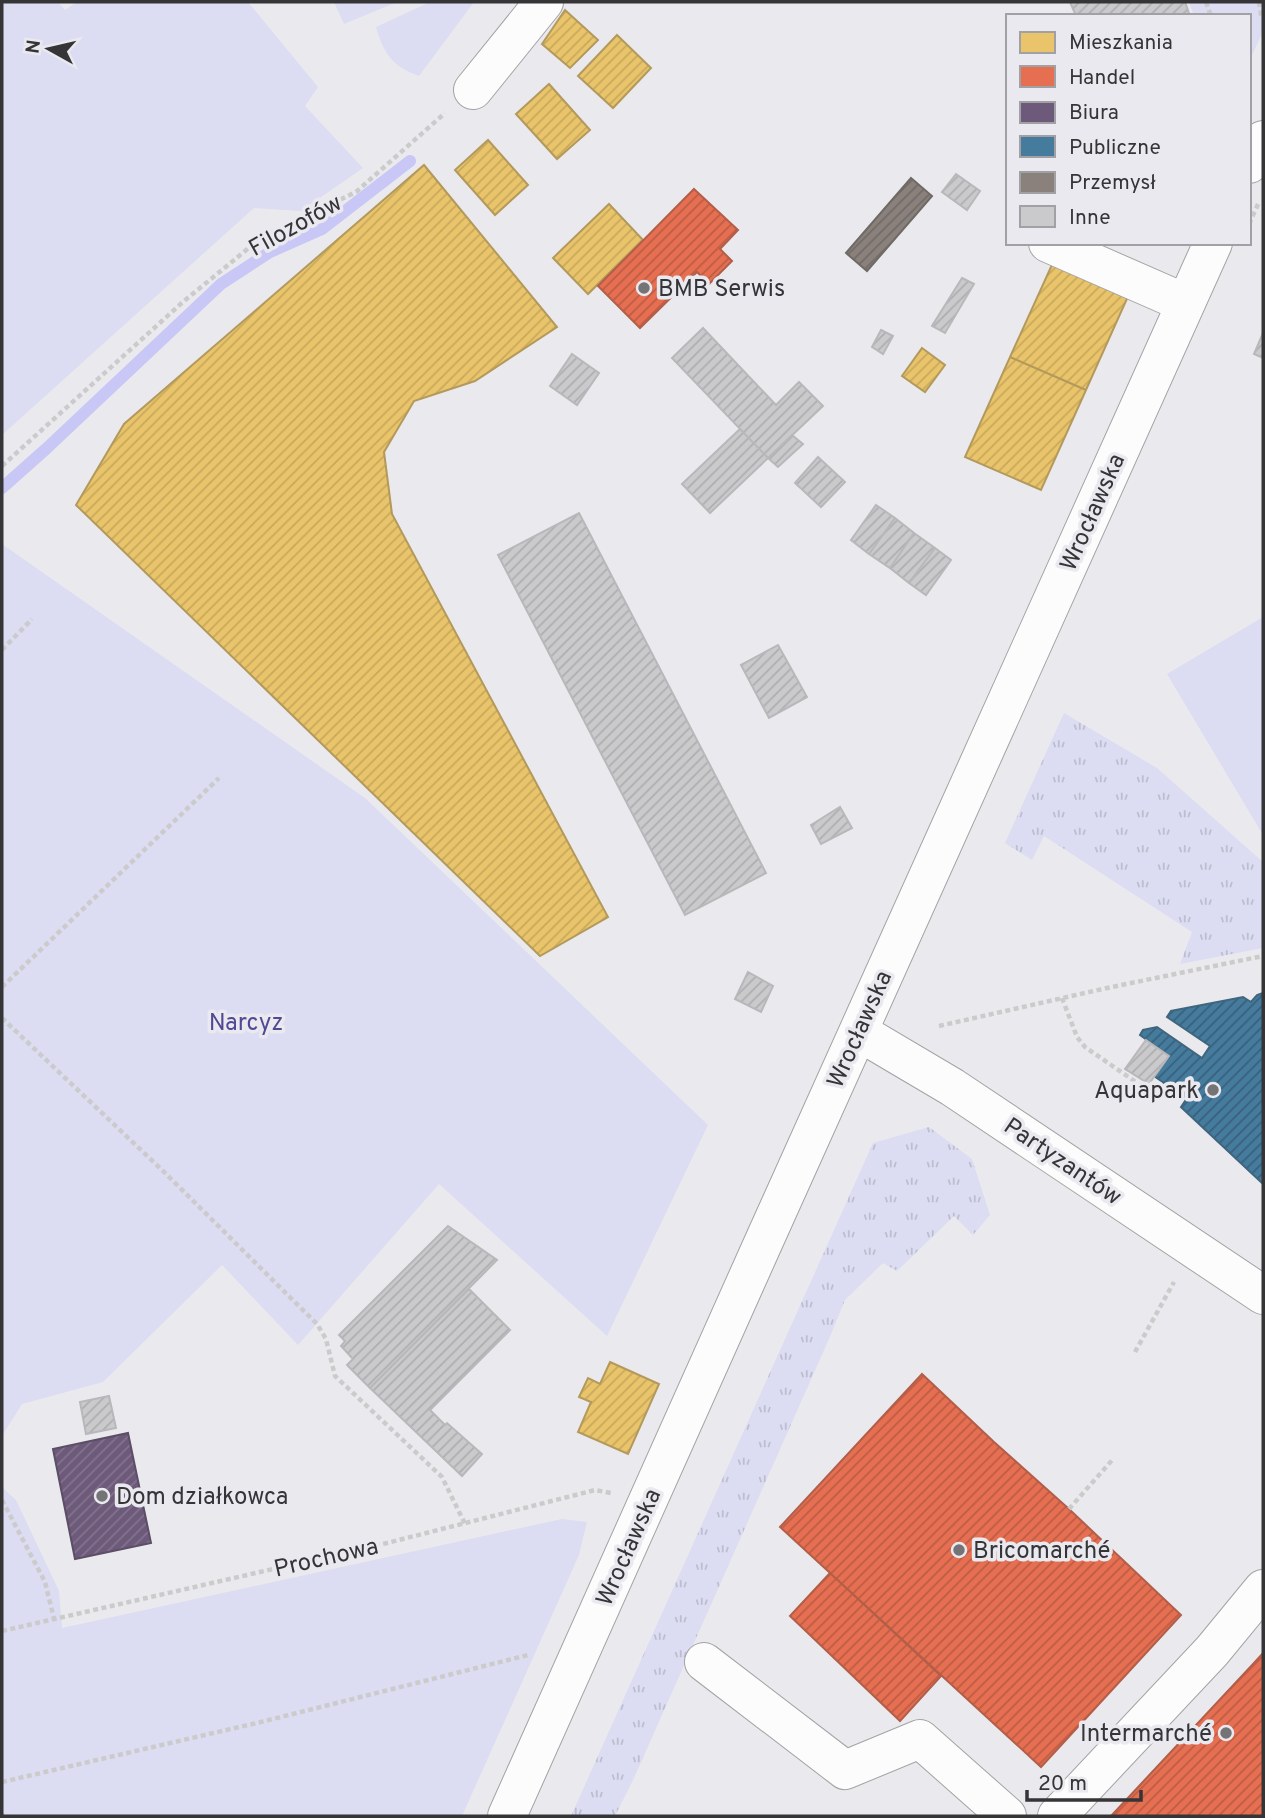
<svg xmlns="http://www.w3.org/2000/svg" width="1265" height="1818" font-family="Overpass,sans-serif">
<defs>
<pattern id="grass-tufts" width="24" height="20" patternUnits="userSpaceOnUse" patternTransform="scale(1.75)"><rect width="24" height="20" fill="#dcdcf2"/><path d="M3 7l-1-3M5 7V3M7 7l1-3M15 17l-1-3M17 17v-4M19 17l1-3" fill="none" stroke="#bdbdd0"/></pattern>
<pattern id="homes-hatch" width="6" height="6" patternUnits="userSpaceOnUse" patternTransform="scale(1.75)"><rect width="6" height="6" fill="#e9c46a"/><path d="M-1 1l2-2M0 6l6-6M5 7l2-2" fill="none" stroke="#c8a95c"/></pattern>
<pattern id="shops-hatch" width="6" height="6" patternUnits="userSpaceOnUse" patternTransform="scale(1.75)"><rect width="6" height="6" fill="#e76f51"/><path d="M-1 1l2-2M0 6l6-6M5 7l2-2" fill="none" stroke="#bc5c44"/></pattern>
<pattern id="offices-hatch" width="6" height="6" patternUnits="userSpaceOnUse" patternTransform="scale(1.75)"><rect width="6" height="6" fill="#6d597a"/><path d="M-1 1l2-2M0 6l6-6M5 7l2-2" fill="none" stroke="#82738c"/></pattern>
<pattern id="public-hatch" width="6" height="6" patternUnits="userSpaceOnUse" patternTransform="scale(1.75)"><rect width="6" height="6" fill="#457b9d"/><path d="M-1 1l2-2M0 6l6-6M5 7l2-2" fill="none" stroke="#38607a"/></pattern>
<pattern id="industry-hatch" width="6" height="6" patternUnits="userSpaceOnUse" patternTransform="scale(1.75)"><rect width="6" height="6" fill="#8a817c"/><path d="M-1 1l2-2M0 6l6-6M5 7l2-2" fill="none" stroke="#726a66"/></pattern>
<pattern id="building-hatch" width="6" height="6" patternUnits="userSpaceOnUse" patternTransform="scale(1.75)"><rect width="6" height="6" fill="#cacacd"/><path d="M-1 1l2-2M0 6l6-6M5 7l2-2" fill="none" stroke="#aeaeb1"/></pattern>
</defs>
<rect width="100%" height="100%" fill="#eaeaee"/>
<!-- grass -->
<path fill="url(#grass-tufts)" d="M1064,713L1157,768L1263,862V948L1180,964L1192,932L1044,836L1032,860L1005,843Z
M929,1127L972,1159L990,1215L973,1235L954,1216L897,1271L883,1263L845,1300L829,1339L634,1778L615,1816H571L873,1143Z"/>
<!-- green -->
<path fill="#dcdcf2" d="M2,2H58L65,10L77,2H248L318,87L305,106L363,168L301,211L254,208L2,435Z
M334,2H397L344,24Z
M430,2H474L419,76C392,66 384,54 376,27Z
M1189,2H1263V31L1249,62V16H1194Z
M2,544L365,798L708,1125L607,1336L439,1184L298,1345L222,1265L103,1382L22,1404L2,1436Z
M1263,617V835L1167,674Z
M2,1487L16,1500L59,1591L62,1628L562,1519L587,1522L579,1555L462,1816H2Z"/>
<!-- homes -->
<path fill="url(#homes-hatch)" stroke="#b3995b" stroke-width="2" d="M565,10L598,40L570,68L542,44Z
M617,35L651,68L613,108L578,76Z
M549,84L590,130L557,159L516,114Z
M488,140L528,185L495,215L455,170Z
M424,165L557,327L475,381L414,401L384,452L392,514L608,917L540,956L76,505L124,424Z
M609,204L643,240L588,294L553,258Z
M1055,258L1130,292L1086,390L1010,357Z
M922,348L945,365L925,392L902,376Z
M1010,357L1086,390L1041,490L965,457Z
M610,1362L659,1384L628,1454L578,1432L591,1402L579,1397L588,1378L600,1384Z"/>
<!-- shops -->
<path fill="url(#shops-hatch)" stroke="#b25e49" stroke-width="2" d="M694,189L738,230L720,249L732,261L709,284L697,272L640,328L598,286Z
M922,1374L994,1442L1069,1509L1181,1615L1041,1767L780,1527Z
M830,1573L941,1676L900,1721L790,1616Z
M1263,1653V1816H1111L1254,1663Z"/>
<!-- offices -->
<path fill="url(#offices-hatch)" stroke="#5c4e66" stroke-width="2" d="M128,1433L151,1543L75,1559L53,1449Z"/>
<!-- public -->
<path fill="url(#public-hatch)" stroke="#40667e" stroke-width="2" d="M1263,993V1184L1181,1107L1187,1098L1177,1092L1173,1097L1160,1088L1164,1083L1154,1076L1169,1056L1140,1035L1143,1030L1157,1027L1202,1058L1210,1046L1167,1017L1171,1011L1243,997L1251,1002L1257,995Z"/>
<!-- industry -->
<path fill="url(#industry-hatch)" stroke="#706a67" stroke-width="2" d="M911,178L932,196L867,271L846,253Z"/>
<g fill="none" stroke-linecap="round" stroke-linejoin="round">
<!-- stream -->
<path stroke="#c9c7f5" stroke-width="12" d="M2,488L47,448L221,284L270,252L322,229L410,161"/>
</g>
<!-- building -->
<path fill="url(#building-hatch)" stroke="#b8b8bb" stroke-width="2" d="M1070,2H1185L1190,16H1076Z
M956,174L980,191L967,210L942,192Z
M962,278L974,284L945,333L932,326Z
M703,328L776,405L799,382L823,406L768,458L672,358Z
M881,330L893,336L883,354L872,347Z
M1263,333V358L1254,354Z
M572,354L599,373L577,405L550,386Z
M740,429L768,458L710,513L682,484Z
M792,435L803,444L778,467L768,458Z
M818,457L845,482L821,507L795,483Z
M876,505L895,518L869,554L851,540Z
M579,513L766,873L685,915L498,555Z
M895,518L914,533L890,568L869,554Z
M914,533L935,548L909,583L890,568Z
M935,548L951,560L926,595L909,583Z
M778,645L807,697L769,718L741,665Z
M840,807L852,828L821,844L811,825Z
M748,972L773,986L761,1012L735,999Z
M1146,1040L1169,1056L1149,1084L1125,1069Z
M448,1226L497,1260L370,1388L347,1365L353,1359L341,1346L345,1341L339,1335Z
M469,1289L510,1330L430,1410L445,1425L447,1423L482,1454L462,1476L370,1388Z
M109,1396L116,1428L86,1434L80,1402Z"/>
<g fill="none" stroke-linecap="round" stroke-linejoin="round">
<defs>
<path id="minor" d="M473,90L544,2
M1249,164L1263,140
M1048,243L1185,303
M859,1032L952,1087L1263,1295
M704,1662L845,1770L920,1739L1007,1816
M507,1816L764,1241L1213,243
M1057,1816L1212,1651L1263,1589"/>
</defs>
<!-- minor casing -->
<use href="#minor" stroke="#a3a3a5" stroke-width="40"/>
<!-- path -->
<path stroke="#cbcbcc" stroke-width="4.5" stroke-dasharray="5 3.5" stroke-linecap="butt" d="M1206,2L1211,16
M1259,2L1261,15L1263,19
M1249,224L1259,202
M2,466L184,301L261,238L356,192L445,113
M2,650L32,619
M2,987L219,778
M1062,998L1077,1037L1085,1047L1143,1087
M2,1018L162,1170L317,1324L326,1339L335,1376L442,1477L465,1524
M939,1026L1107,988L1263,956
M1135,1352L1174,1282
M2,1500L45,1582L54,1619
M1069,1509L1114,1458
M2,1631L387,1543L595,1490L611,1493
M2,1782L261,1722L528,1655
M2,1813V1816"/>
<!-- minor -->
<use href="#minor" stroke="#fcfcfc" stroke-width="38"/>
</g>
<!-- markers -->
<g fill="#747477" stroke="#e9e9ef" stroke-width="2.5">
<circle cx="644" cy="288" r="7"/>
<circle cx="1213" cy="1090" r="7"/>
<circle cx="102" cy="1496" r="7"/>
<circle cx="959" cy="1550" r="7"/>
<circle cx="1226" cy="1733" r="7"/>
</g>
<g text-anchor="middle" stroke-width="7" stroke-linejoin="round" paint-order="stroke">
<!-- street labels -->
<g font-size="24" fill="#353537" stroke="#e9e9ef">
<text transform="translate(295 225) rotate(-29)" y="8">Filozofów</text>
<text transform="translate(1092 512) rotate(-66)" y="8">Wrocławska</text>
<text transform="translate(859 1029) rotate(-66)" y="8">Wrocławska</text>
<text transform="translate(1063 1161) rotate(34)" y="8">Partyzantów</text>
<text transform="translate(628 1547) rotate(-66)" y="8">Wrocławska</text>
<text transform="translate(326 1557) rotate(-13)" y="8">Prochowa</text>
</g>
<!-- poi labels -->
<g font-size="24" fill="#353537" stroke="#e9e9ef" text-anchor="start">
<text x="658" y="296">BMB Serwis</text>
<text x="1199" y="1098" text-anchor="end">Aquapark</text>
<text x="116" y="1504">Dom działkowca</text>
<text x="973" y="1558">Bricomarché</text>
<text x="1212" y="1741" text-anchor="end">Intermarché</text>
</g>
<!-- park labels -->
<g font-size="24" fill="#524995" stroke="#e9e9ef">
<text x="246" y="1030">Narcyz</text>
</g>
</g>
<!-- border -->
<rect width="1265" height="1818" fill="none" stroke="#353537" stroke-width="7"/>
<!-- legend -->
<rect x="1006" y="14" width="245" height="231" fill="#e9e9ef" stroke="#a1a1a5" stroke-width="2"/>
<rect x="1020" y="32" width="35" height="21" fill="#e9c46a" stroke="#a1a1a5" stroke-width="2"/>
<text x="1069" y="49" font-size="21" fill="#353537">Mieszkania</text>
<rect x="1020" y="66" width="35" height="21" fill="#e76f51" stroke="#a1a1a5" stroke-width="2"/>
<text x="1069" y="84" font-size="21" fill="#353537">Handel</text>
<rect x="1020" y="102" width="35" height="21" fill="#6d597a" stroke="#a1a1a5" stroke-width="2"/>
<text x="1069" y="119" font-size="21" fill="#353537">Biura</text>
<rect x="1020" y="136" width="35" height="21" fill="#457b9d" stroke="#a1a1a5" stroke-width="2"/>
<text x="1069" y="154" font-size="21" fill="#353537">Publiczne</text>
<rect x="1020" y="172" width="35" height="21" fill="#8a817c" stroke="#a1a1a5" stroke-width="2"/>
<text x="1069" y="189" font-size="21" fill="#353537">Przemysł</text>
<rect x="1020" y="206" width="35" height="21" fill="#cacacd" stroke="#a1a1a5" stroke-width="2"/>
<text x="1069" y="224" font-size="21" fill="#353537">Inne</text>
<!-- north arrow -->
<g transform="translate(49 49) rotate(278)" stroke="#e9e9ef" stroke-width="5" paint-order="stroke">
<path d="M0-5L12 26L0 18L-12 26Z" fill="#353537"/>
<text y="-10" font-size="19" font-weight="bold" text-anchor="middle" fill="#353537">N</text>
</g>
<!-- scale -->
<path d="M1027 1790v10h114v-10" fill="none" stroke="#353537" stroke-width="3.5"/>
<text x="1038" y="1790" font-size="21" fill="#353537" stroke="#e9e9ef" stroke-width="5" paint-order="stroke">20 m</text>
</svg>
